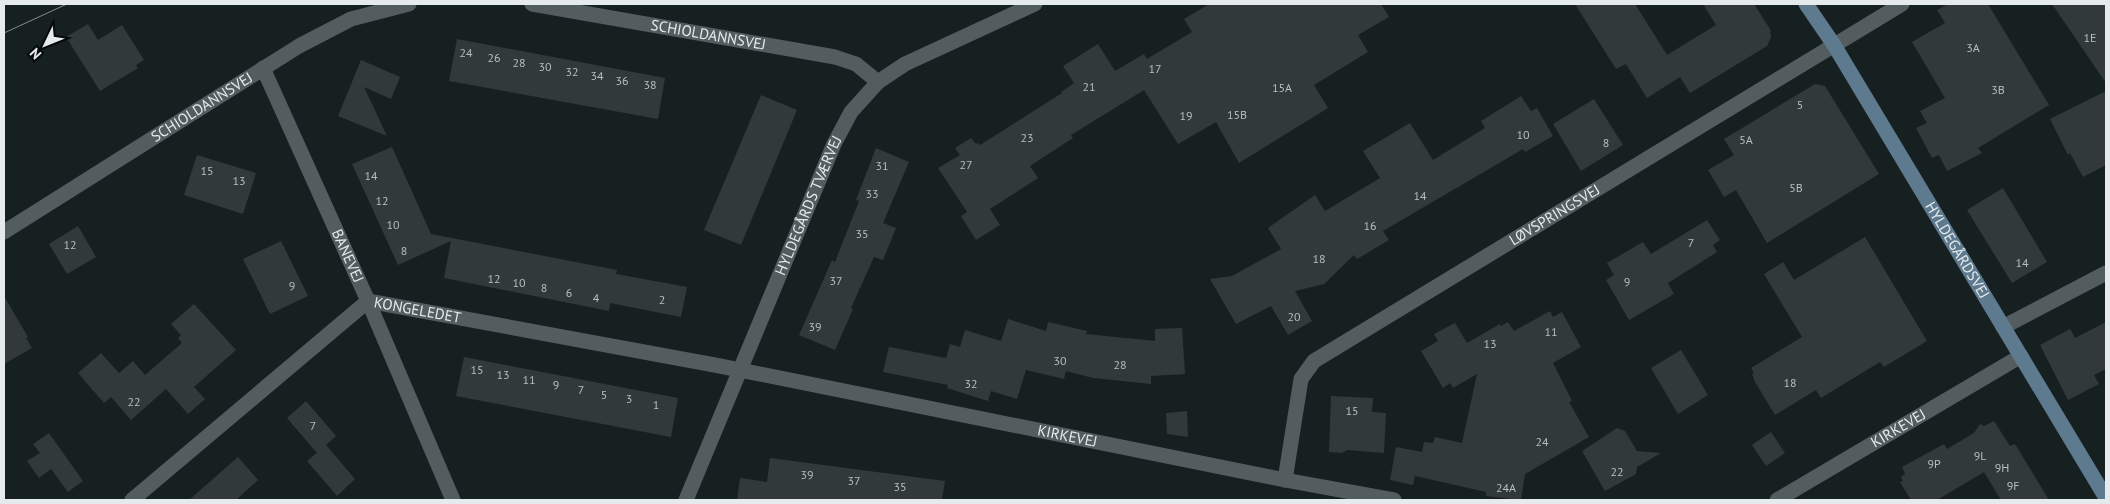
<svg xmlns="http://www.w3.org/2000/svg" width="2110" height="504" font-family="'PT Sans',sans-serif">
<rect width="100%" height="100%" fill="#172021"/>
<!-- building -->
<path fill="#313a38" d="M1209,4H1381L1389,17L1358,35L1368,52L1314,85L1328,108L1239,163L1216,122L1178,144L1144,90L1071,135L1073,138L1030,166L1038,178L990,209L1000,225L976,240L961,216L967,212L938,168L960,155L955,148L971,138L976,144L978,143L980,145L1062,93L1061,92L1074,83L1063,66L1098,44L1115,71L1144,54L1147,59L1192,32L1184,19Z
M1575,4H1635L1667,55L1716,25L1703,4H1754L1770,29L1771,37L1767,46L1690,93L1680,77L1647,98L1626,64L1616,69Z
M1948,4H1988L2049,105L1978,148L1982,153L1947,171L1939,155L1932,158L1916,128L1927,123L1920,111L1945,98L1912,42L1945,23L1937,10Z
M2052,4H2106V83Z
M88,24L98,40L122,25L144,60L136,65L138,68L100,91L66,37Z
M457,39L665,78L658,119L449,81Z
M361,60L400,77L391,99L364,87L387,136L338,116Z
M1815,84L1825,86L1879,174L1767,243L1736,190L1724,197L1708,170L1734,155L1724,139Z
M2106,91V165L2083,177L2070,153L2068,155L2050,119Z
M761,95L797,110L741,245L704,230Z
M1521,96L1531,111L1537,108L1553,136L1525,152L1523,149L1383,231L1389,240L1357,259L1354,255L1324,284L1295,291L1312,321L1288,335L1271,306L1236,324L1210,279L1232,276L1281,249L1268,228L1315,195L1325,211L1380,178L1363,151L1410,123L1433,160L1485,128L1481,121Z
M1594,99L1623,145L1581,171L1553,124Z
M392,147L431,234L617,270L616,274L687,287L681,317L610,303L609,311L444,278L451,241L398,265L352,164Z
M876,148L909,162L883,223L896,228L883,260L874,257L851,308L853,309L835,350L799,335L832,260L835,262L859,201L856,200Z
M197,155L256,173L243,214L184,195Z
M2003,188L2047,262L2012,283L1967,210Z
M1707,220L1720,240L1713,245L1717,252L1668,283L1674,294L1629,320L1606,280L1614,275L1607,263L1643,242L1651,254Z
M78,226L96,257L67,274L49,244Z
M1865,237L1927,341L1884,367L1880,362L1821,398L1816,390L1775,415L1755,382L1752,374L1754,373L1751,368L1802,337L1764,274L1783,262L1794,280Z
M281,241L308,296L270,314L243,259Z
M4,296L28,337L26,338L32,348L4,364Z
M194,304L236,350L194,387L205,399L188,414L166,389L131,420L111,397L104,403L78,373L101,353L119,373L133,361L145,375L182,343L178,338L181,335L171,324Z
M1550,311L1553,317L1562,312L1581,347L1553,363L1572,401L1569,402L1589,437L1525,474L1521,500L1486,496V492L1415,476L1413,485L1390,480L1396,447L1422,452L1424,442L1433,443L1435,437L1462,443L1477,374L1453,388L1450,383L1443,388L1421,351L1438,341L1434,334L1455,323L1467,343L1500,324L1501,326L1508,322L1514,331Z
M1008,319L1046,331L1048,322L1087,331L1086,334L1155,341V329L1182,328L1185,374L1151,376V384L1093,378L1066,371L1064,379L1026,370L1017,399L991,391L988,401L947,388L948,385L883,372L889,347L946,358L950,344L960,347L965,330L1001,341Z
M2106,322V369L2094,375L2099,384L2068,400L2040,345L2070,329L2075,338Z
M1681,350L1708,395L1678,414L1651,368Z
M464,357L678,398L671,437L456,396Z
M1331,396L1373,398L1372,412L1386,413L1384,453L1347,450L1342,453L1329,452Z
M306,401L336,436L326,445L355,479L337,496L307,461L320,450L317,453L287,418Z
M1187,411L1188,437L1167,434L1166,413Z
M1994,421L2010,446L2015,444L2049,500H2001L1984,472L1937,500H1911L1900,482L1903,481L1901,477L1905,474L1902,467L1944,444L1947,449L1974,433L1980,424L1984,426Z
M1617,428L1625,431L1637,451L1661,453L1637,467L1636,474L1605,491L1582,451Z
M1771,432L1785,453L1766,466L1752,445Z
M49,433L83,481L68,492L51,469L39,478L27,461L40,453L33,444Z
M238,457L258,480L236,500H189Z
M770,458L945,481L942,500H737L740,478L767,482Z"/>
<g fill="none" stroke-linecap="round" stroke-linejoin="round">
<!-- street -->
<g stroke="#535d5f" stroke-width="15">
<path id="s1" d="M532,4L835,57L856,64L878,82"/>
<path id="s2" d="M263,68L368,301L453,500"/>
<path id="s3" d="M4,232L299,46L351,19L409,4"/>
<path d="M2003,327L2106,273"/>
<path id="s4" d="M1285,480L1301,379L1314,361L1902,4"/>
<path id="s5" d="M132,500L368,301L720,366L1285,480L1394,500"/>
<path id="s6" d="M686,500L834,144L851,112L878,82L905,64L1035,4"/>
<path id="s7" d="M1777,500L2021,356"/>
</g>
<!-- secondary -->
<path stroke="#5e7a8e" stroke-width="15" id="s8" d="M1806,4L1834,45L2106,498"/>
<!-- tram -->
<path stroke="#838a8b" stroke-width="1" d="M4,33L67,4"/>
</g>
<g text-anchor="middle" stroke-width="4.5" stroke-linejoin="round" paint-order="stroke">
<!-- number labels -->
<g font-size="12" fill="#b8bebf">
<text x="2090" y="42">1E</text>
<text x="1973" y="52">3A</text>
<text x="466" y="57">24</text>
<text x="494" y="62">26</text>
<text x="519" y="67">28</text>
<text x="545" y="71">30</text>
<text x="1155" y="73">17</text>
<text x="572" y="76">32</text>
<text x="597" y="80">34</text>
<text x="622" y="85">36</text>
<text x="650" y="89">38</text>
<text x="1089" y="91">21</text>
<text x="1282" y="92">15A</text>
<text x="1998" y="94">3B</text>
<text x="1800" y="109">5</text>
<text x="1237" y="119">15B</text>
<text x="1186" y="120">19</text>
<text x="1523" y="139">10</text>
<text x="1027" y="142">23</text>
<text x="1746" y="144">5A</text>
<text x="1606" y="147">8</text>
<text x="966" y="169">27</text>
<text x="882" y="170">31</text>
<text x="207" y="175">15</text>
<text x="371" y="180">14</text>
<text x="239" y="185">13</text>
<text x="1796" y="192">5B</text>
<text x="872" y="198">33</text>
<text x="1420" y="200">14</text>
<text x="382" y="205">12</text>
<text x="393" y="229">10</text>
<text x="1370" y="230">16</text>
<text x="862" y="238">35</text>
<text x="1691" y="247">7</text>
<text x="70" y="249">12</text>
<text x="404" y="255">8</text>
<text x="1319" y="263">18</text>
<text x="2022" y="267">14</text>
<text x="494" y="283">12</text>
<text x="836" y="285">37</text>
<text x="1627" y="286">9</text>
<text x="519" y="287">10</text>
<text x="292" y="290">9</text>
<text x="544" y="292">8</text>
<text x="569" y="297">6</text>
<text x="596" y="302">4</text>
<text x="662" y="304">2</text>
<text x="1294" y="321">20</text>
<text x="815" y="331">39</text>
<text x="1551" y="336">11</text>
<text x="1490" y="348">13</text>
<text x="1060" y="365">30</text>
<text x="1120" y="369">28</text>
<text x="477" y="374">15</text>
<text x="503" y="379">13</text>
<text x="529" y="384">11</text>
<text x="1790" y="387">18</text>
<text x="971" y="388">32</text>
<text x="556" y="389">9</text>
<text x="581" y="394">7</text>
<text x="604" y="399">5</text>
<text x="629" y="403">3</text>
<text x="134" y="406">22</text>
<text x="656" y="409">1</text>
<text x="1352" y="415">15</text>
<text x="313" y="430">7</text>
<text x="1542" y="446">24</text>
<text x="1980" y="460">9L</text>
<text x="1934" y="468">9P</text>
<text x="2002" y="472">9H</text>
<text x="1617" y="476">22</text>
<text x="807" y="479">39</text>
<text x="854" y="485">37</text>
<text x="2013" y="490">9F</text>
<text x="900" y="491">35</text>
<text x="1506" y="492">24A</text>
</g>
<!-- street labels -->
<g font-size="15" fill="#e5eaec" stroke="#060909">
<text dy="5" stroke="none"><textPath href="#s1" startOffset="179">SCHIOLDANNSVEJ</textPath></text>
<text dy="5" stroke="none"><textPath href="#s3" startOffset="234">SCHIOLDANNSVEJ</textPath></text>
<text dy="5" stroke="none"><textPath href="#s6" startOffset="319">HYLDEGÅRDS TVÆRVEJ</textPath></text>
<text dy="5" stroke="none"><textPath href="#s4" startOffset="406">LØVSPRINGSVEJ</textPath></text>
<text dy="5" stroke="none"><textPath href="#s8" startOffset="289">HYLDEGÅRDSVEJ</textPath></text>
<text dy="5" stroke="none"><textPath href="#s2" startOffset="206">BANEVEJ</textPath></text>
<text dy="5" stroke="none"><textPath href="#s5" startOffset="359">KONGELEDET</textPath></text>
<text dy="5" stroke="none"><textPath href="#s7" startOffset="141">KIRKEVEJ</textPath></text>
<text dy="5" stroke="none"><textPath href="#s5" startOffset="1021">KIRKEVEJ</textPath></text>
</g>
</g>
<!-- border -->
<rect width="2110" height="504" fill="none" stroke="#e5eaec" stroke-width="10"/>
<!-- north arrow -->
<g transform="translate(45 45) rotate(227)" stroke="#060909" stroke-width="4" paint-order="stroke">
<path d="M0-4L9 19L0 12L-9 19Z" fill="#e5eaec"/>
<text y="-8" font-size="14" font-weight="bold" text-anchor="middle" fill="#e5eaec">N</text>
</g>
</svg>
